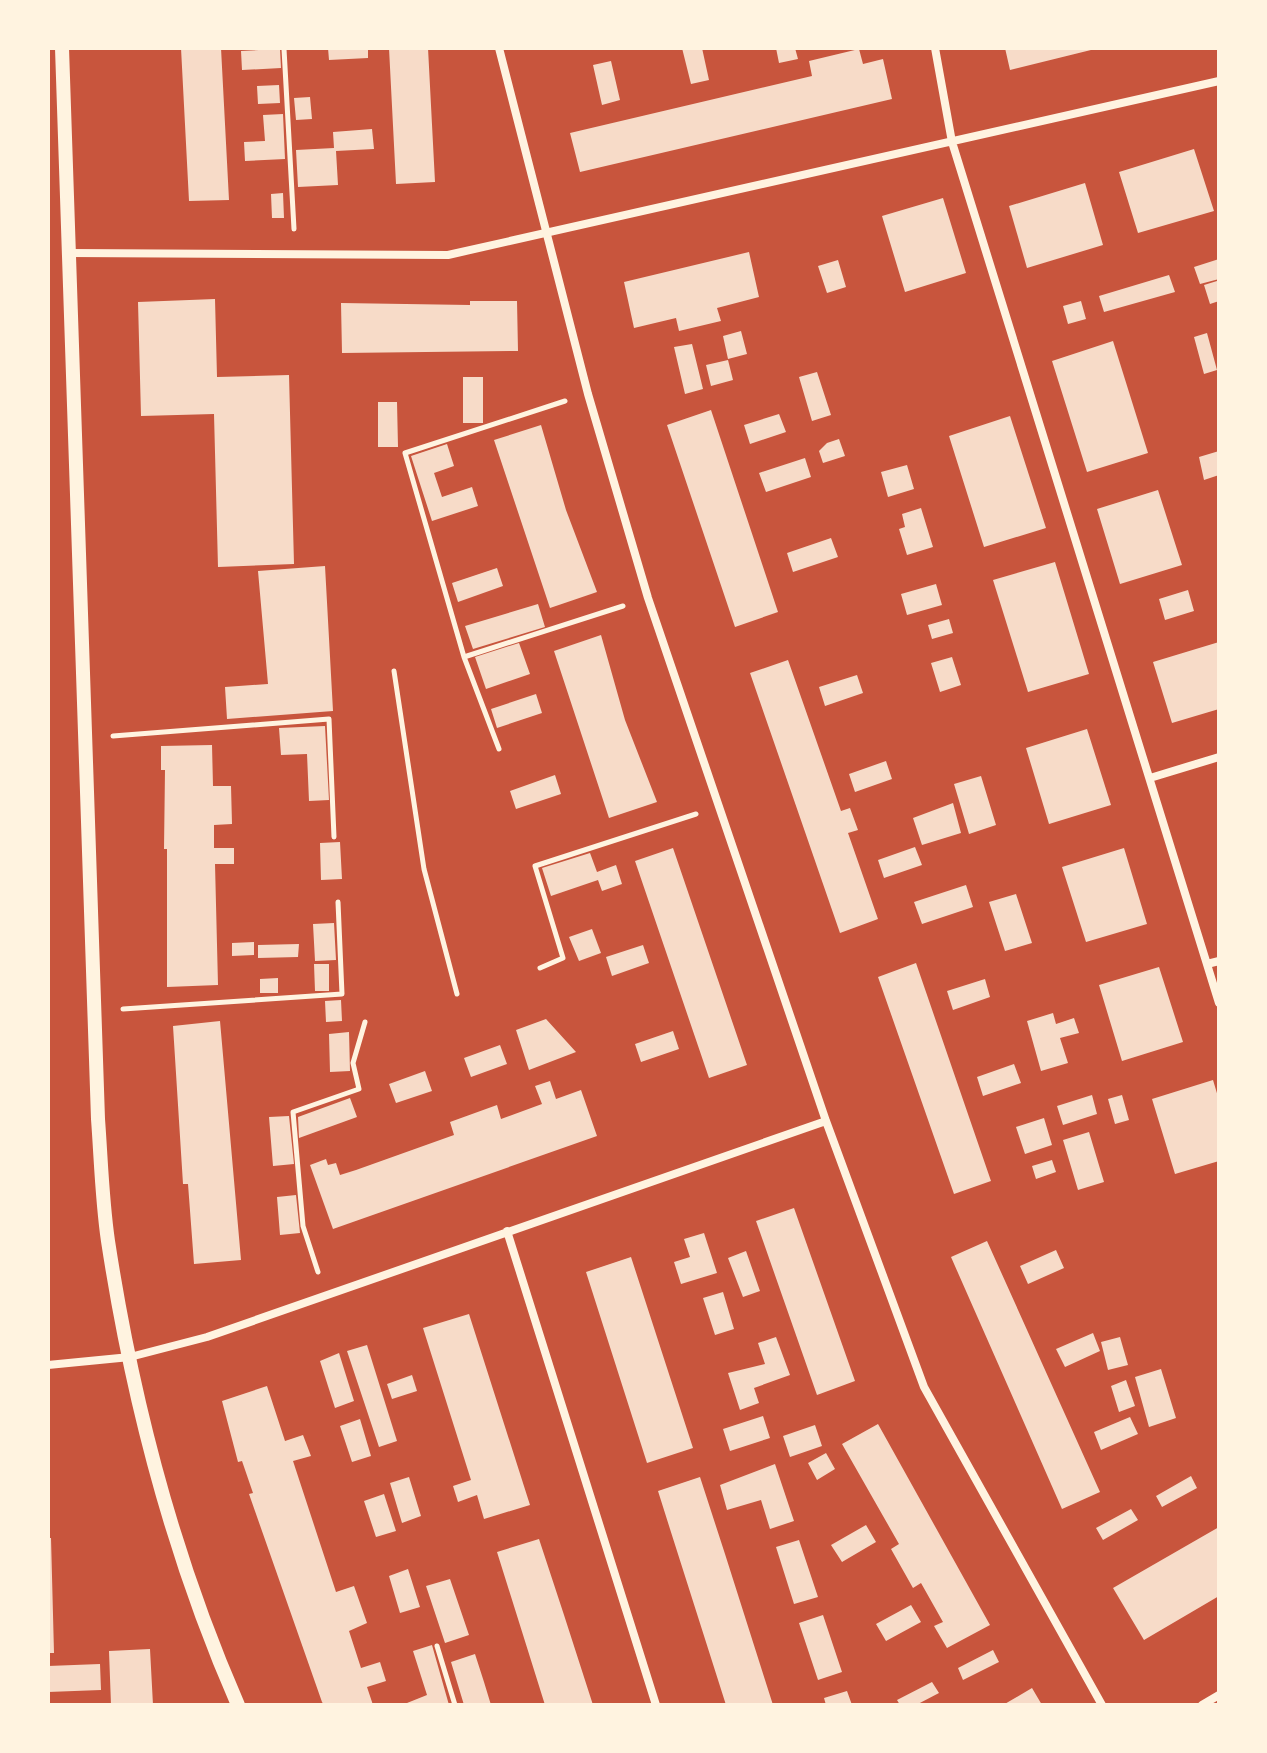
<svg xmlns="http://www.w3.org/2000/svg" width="1267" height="1753" font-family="'Space Grotesk',sans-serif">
<rect width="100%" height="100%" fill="#c8553d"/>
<!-- building -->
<path fill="#f7dbc8" d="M181,48H221L229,200L189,201Z
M328,48H368V58L329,60Z
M389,48H428L435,182L396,184Z
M682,48H702L709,80L691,84Z
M776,48H795L798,59L779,63Z
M1005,48H1095V49L1010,70Z
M280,49L281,68L242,70L241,51Z
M859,49L863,64L883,59L892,99L580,172L570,133L812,76L809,61Z
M611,61L620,100L602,105L593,65Z
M279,85L280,103L258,104L257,86Z
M310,97L312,119L296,120L294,98Z
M283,114L285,159L245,161L244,142L265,141L263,115Z
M372,129L374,149L336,151L338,185L298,187L296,150L334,148L333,132Z
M1194,149L1214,211L1138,233L1119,172Z
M1085,183L1103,245L1027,268L1009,206Z
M283,193L284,218H272L271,194Z
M943,198L966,273L905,292L882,216Z
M749,252L759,297L717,308L721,321L679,331L676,318L634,328L624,282Z
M1219,259V279L1200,284L1194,267Z
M838,260L846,287L827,293L818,266Z
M1169,275L1175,292L1104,312L1099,296Z
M1217,281L1219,301L1210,304L1204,285Z
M215,299L217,377L289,375L294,564L218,567L214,414L141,416L138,302Z
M470,301H517L518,351L342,353L341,303L470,305Z
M1081,301L1086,319L1068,324L1063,306Z
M741,331L747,354L728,359L723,336Z
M1207,333L1217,370L1204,374L1194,337Z
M1113,341L1148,453L1087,472L1052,361Z
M692,344L703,389L685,394L674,347Z
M728,360L733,380L711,386L706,365Z
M817,372L831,415L812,421L799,377Z
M463,377H483V423H463Z
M378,402H397L398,447H378Z
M711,410L778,612L735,627L667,425Z
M779,414L786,432L750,444L744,425Z
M1010,416L1046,528L984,547L949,436Z
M541,425L566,510L597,592L550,608L494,440Z
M839,439L845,456L823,463L819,451L827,443Z
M447,444L454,466L434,473L442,497L472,487L478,506L432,521L411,456Z
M1219,451V475L1204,480L1199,457Z
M805,458L811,477L766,492L759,473Z
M907,465L914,489L888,497L881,472Z
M1158,490L1182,565L1120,584L1097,509Z
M921,508L933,547L907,555L899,529L905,527L902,514Z
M831,538L838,557L793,572L787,553Z
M1055,562L1089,674L1028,692L993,580Z
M325,566L333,711L227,719L225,687L268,684L258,571Z
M497,568L503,586L458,602L452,583Z
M936,584L942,605L907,615L901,594Z
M1188,590L1194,611L1165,620L1159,599Z
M538,604L545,627L473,649L465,626Z
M949,619L953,633L932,639L928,625Z
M601,635L625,720L657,802L609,818L554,651Z
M1219,642V709L1172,723L1153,662Z
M519,643L530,674L486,689L475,657Z
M952,657L961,685L940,692L931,663Z
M788,660L841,811L850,808L858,830L848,833L878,919L840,933L750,673Z
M857,675L863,693L825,706L819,687Z
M536,694L542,713L497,728L491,709Z
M325,726L329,800L309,801L307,754L281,755L279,728Z
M1087,729L1111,805L1049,824L1026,748Z
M212,745L213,786H231L232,824L214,825V848H234V864H215L218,985L167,987V849H164L165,770H161V746Z
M886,761L892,779L855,792L849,774Z
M555,775L561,794L516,809L510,791Z
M981,776L996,825L969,834L954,784Z
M953,803L961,833L922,845L913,818Z
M340,842L342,879L321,880L320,843Z
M915,847L922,865L884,878L878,860Z
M673,848L747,1065L709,1078L635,861Z
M1124,848L1147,924L1086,942L1062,867Z
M590,853L597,872L616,865L622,884L602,891L598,880L551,896L542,868Z
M966,885L973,907L922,924L914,902Z
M1016,894L1032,943L1005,951L989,902Z
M334,923L336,960L315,961L313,924Z
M592,929L601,953L579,961L569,937Z
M254,942V955L232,956V943Z
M299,944L298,957L258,958V945Z
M643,945L649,963L612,976L606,957Z
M916,963L991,1181L954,1194L878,977Z
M314,964H329V991H315Z
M1159,967L1183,1042L1122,1061L1099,985Z
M278,978V993H260V979Z
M985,979L990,997L953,1010L947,991Z
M341,1000L342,1021L326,1022L325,1001Z
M1053,1013L1056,1024L1074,1018L1079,1033L1060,1038L1068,1063L1041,1071L1027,1021Z
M546,1019L576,1052L529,1070L516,1030Z
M220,1021L241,1260L194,1264L188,1184H183L173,1026Z
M673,1031L679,1049L641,1062L635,1044Z
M349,1032L350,1071L330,1072L329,1034Z
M500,1045L507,1064L471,1077L464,1058Z
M1014,1064L1021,1083L983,1096L977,1077Z
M425,1071L432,1091L396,1103L389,1084Z
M1213,1080L1219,1100V1161L1175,1174L1152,1099Z
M550,1081L556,1099L581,1090L597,1136L333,1229L310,1165L326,1159L328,1165L336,1163L340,1175L356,1170L454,1135L450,1122L497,1105L501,1119L542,1104L535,1086Z
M1092,1095L1097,1114L1063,1125L1057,1106Z
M1122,1095L1129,1120L1115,1124L1108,1099Z
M350,1098L357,1117L299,1138L298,1117Z
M289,1116L294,1164L273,1166L269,1117Z
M1044,1118L1052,1145L1025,1154L1016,1127Z
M1089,1132L1104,1182L1078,1190L1063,1140Z
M1052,1160L1056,1172L1036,1179L1032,1166Z
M296,1195L300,1233L280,1235L277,1197Z
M794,1208L855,1381L817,1395L756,1221Z
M704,1233L717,1273L681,1284L674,1262L690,1257L684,1239Z
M987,1241L1100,1492L1062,1509L951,1257Z
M1056,1250L1064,1268L1028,1284L1020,1266Z
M746,1251L760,1291L743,1297L728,1258Z
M631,1257L693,1448L647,1463L586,1272Z
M723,1292L734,1329L715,1335L703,1298Z
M469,1314L530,1505L484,1519L477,1495L458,1502L453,1486L471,1480L423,1328Z
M1093,1333L1100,1351L1065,1367L1056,1349Z
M776,1337L790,1375L754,1388L759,1403L740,1410L728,1373L765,1364L758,1343Z
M1120,1337L1128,1365L1108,1370L1101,1342Z
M367,1345L397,1441L379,1447L347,1351Z
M339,1353L354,1401L335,1408L320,1361Z
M1161,1369L1176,1418L1149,1427L1135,1377Z
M412,1375L417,1391L392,1399L387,1384Z
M1126,1380L1135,1406L1119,1412L1111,1386Z
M267,1386L285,1441L303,1435L311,1456L293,1461L336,1592L354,1586L367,1623L349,1631L361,1668L380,1662L386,1681L367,1687L373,1705H324L322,1702L249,1494L253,1493L242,1461L238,1462L222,1401Z
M763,1416L770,1438L730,1451L723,1429Z
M1130,1417L1138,1434L1101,1450L1094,1432Z
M360,1419L371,1456L352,1462L340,1426Z
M878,1424L990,1625L947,1648L934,1626L943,1622L921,1583L913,1588L891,1549L899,1544L842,1444Z
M815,1425L822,1446L790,1457L783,1436Z
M826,1453L835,1469L817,1480L808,1463Z
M775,1464L794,1521L770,1529L761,1500L727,1510L720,1485Z
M1191,1476L1197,1488L1162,1507L1156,1496Z
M409,1477L421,1516L402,1523L390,1483Z
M700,1477L725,1554L773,1705H726L670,1529L658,1491Z
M384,1494L396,1531L376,1537L364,1501Z
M1131,1509L1138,1520L1103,1540L1096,1528Z
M866,1525L876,1542L842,1562L831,1545Z
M1219,1527V1596L1144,1640L1113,1588Z
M48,1538H51L54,1653H48Z
M539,1539L564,1615L593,1705H545L497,1552Z
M799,1540L818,1597L794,1604L776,1547Z
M408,1569L420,1607L400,1613L389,1576Z
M450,1579L469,1635L445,1643L426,1586Z
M911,1605L921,1622L886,1641L876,1624Z
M823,1615L842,1672L818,1680L799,1623Z
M432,1645L449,1705H402L427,1695L413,1651Z
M150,1649L153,1705H111L109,1651Z
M993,1650L999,1662L963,1680L958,1668Z
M475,1654L484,1682L491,1705H464L451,1662Z
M100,1664L101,1690L48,1692V1666Z
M932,1682L939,1693L916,1705H900L897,1700Z
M1032,1688L1042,1705H1003Z
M847,1691L852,1705H826L824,1698Z"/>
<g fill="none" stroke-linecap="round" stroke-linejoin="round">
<!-- path -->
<path stroke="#fff3e0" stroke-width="5" d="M284,49L294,229
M464,657L623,606
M394,671L424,869L457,994
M113,736L329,719L334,837
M499,749L464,657L405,453L565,401
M540,968L563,958L535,866L696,814
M123,1009L342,994L338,902
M318,1272L303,1226L293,1112L359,1089L353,1063L365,1022
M437,1646L455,1705"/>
<!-- minor -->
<path stroke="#fff3e0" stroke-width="8" d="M499,48L588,394L648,598L826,1121L924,1387L1102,1705
M935,48L952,142L1219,1003
M69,253L448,255L1219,81
M1150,778L1219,757
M1207,964L1219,961
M507,1231L656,1705
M48,1365L130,1357L207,1337L826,1121
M1202,1705L1219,1695"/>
<!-- tertiary -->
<path stroke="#fff3e0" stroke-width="14" d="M62,48L98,1119C101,1159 102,1200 108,1241C132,1398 174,1559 238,1705"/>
</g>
<!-- border -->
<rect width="1267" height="1753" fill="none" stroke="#fff3e0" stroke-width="100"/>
</svg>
